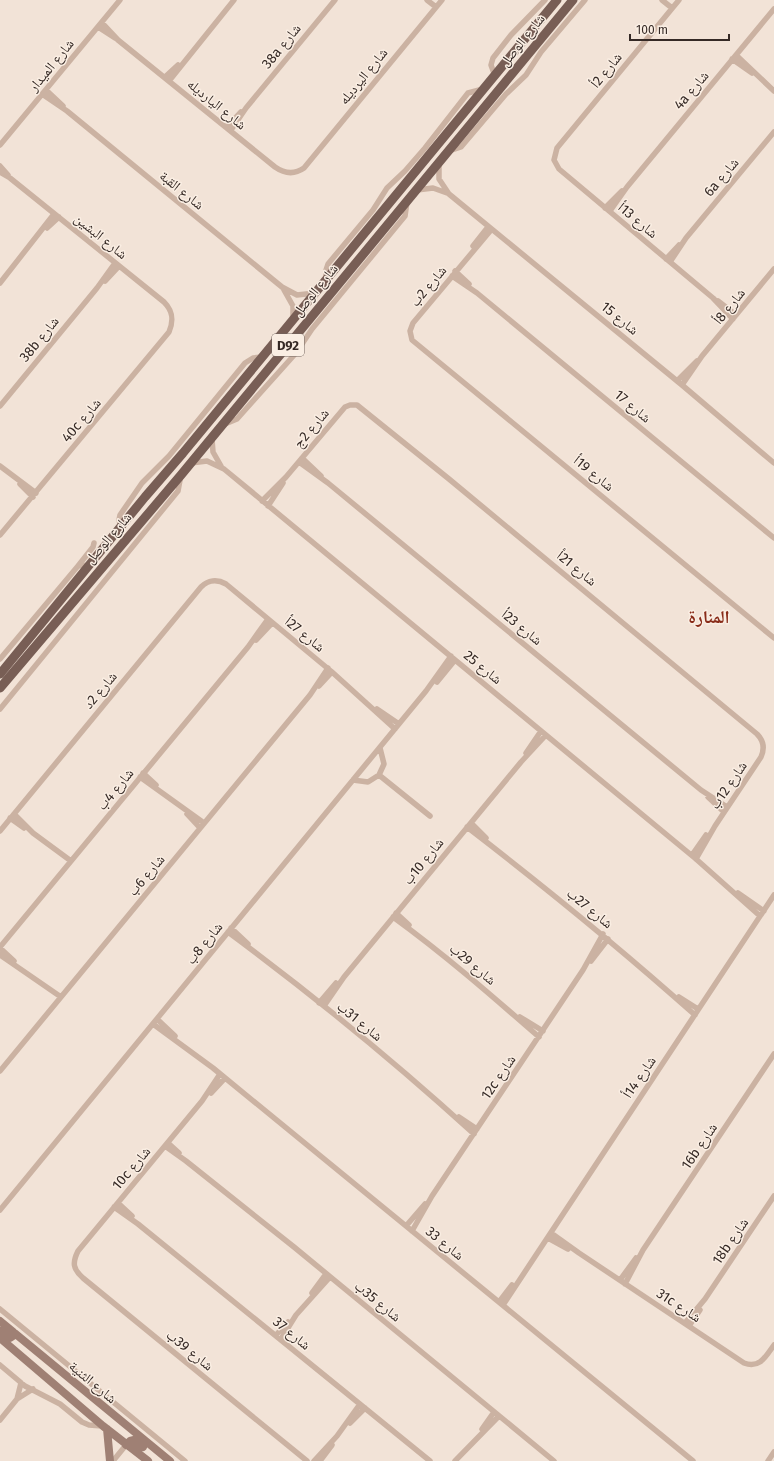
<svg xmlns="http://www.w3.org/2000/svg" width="774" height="1461" font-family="'Fira Sans','Noto Naskh Arabic',sans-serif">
<rect width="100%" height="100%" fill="#f2e3d7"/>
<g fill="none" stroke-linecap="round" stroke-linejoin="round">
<!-- street -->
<path stroke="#cbb2a2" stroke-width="5.5" d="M427,0L436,7
M662,0L672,8
M679,0L557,148L554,160L559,169L713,298L733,319
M102,23L118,40L275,167C285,174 294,175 304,168L442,0
M98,27L115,38
M736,55L774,91
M732,59L752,73
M495,76L491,65L493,58L511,35L545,0
M165,77L178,65
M169,81L234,0
M46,90L63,106
M42,94L67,111L282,287L297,295L315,293
M227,127L241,112
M231,130L246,108L335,0
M0,145L120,0
M449,151L461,147L506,94L526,75L541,52L585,0
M439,163V179L449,194L682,385L774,463
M0,166L8,175
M0,172L10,178L164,302C173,311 174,320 169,332L0,535
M417,190L433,188L447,193
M605,208L622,191
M610,211L627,187L774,9
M47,228L59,217
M491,230L413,323L410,331L412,340L774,638
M473,246L488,227
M666,259L679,245
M670,262L686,238L774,132
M455,271L469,284
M452,276L477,293L774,538
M326,280V270L328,264L373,210L387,188L405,171L425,148L468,93L483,89
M105,281L119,266
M0,283L54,214
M284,290L293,306V319
M718,301L736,315
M677,381L697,361
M682,385L702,356L774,269
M0,406L97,288L115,263
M225,424L237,419L296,353L312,329L405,216L407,202
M212,439L213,452L221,466
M302,458L321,476
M299,462L328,483L701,790L727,807
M191,463L207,461L224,469L696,859L760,916
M0,466L36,493
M20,484L33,497
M262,501L286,477L345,407L350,405H357L449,479L757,734C764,741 765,748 761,757L715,826L696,859
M268,506L283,483
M121,527L119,520L120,515L142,483L169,456L245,363L253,358L262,357
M78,566L93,547L94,543
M256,640L272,623
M0,659L78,566L90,565
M437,682L455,660
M319,686L332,672
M0,709L178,491L181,475
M377,709L399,724
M526,753L541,731
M143,773L156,785
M379,775L430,816
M140,777L204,823
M353,780L368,782L379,775L384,764L380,748
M708,797L724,812
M14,814L33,833L71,861
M187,814L200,828
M10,818L24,828
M471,823L486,838
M467,827C545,887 621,949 695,1015
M0,831L201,587C208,580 217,579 226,584L332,672L395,729
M692,855L706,835
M738,893L764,911
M396,913L409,925
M393,917C444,954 491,995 539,1037
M231,928L248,944
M228,932C313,995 396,1063 474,1134
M0,947L248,647L268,619
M0,948L14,961
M0,955L61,997
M591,961L608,939
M679,997L698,1009
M319,1003L336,983
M324,1006L344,977L521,762L546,735
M520,1017L543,1031
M157,1019L175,1036
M153,1024L213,1068L693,1461
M0,1071L310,695L328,668
M220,1074L202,1101L78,1251C72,1263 73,1269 83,1278L307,1461
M211,1093L225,1078
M459,1117L477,1129
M168,1143L179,1153
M165,1146L186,1161L294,1247L554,1461
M118,1203L132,1216
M114,1207L138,1224L430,1461
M0,1210L426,691L451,656
M406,1226L425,1204
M412,1231L432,1196L583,970L603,934
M551,1233L579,1253L744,1363C760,1369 766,1356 774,1345
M548,1238L568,1249
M620,1280L636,1258
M625,1284L643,1250L774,1054
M312,1293L326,1274
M499,1302L512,1285
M503,1305L774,895
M0,1309L185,1461
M685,1323L705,1299L774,1196
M689,1326L700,1310
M276,1335L288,1322
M281,1339L296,1315L330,1277
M0,1365L25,1386L60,1404L82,1422L89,1425L102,1426
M17,1399L21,1383
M0,1420L17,1399L33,1389
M350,1423L365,1408
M482,1429L494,1412
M113,1461L126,1445
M314,1461L337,1436L360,1404
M320,1461L332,1445
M455,1461L499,1416
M768,1461L774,1452"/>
<!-- secondary -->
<path stroke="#9f8074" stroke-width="8" d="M0,1321L170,1461
M0,1331L10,1338L13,1336V1332
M0,1338L103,1426L148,1461
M107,1429L110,1461
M126,1445L130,1441L134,1440L143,1447"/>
<!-- primary -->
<path stroke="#785e55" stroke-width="9" d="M0,674L145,497L183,453L557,0
M0,688L181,475L573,0"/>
</g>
<g text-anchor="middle" stroke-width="3" stroke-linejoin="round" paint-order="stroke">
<!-- shield labels -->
<rect fill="#faeee3" stroke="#70645e" stroke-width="1" x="272" y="334" width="32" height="22" rx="3"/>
<g font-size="13" font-weight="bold" fill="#352925">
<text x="288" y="350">D92</text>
</g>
<!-- street labels -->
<g font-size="14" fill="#352925" stroke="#faeee3">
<text transform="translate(522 40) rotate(-51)" y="5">شارع الوصل</text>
<text transform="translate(281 46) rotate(-51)" y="5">38a شارع</text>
<text transform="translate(51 65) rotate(-51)" y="5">شارع الميدار</text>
<text transform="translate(606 70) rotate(-51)" y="5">شارع 2أ</text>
<text transform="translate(363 76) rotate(-51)" y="5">شارع اليرديله</text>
<text transform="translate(691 90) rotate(-50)" y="5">4a شارع</text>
<text transform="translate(217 104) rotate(39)" y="5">شارع اليارديله</text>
<text transform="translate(721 177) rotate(-50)" y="5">6a شارع</text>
<text transform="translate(182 190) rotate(39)" y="5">شارع القبة</text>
<text transform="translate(638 220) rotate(40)" y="5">شارع 13أ</text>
<text transform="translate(101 236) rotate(39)" y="5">شارع البشين</text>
<text transform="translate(428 286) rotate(-50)" y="5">شارع 2ب</text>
<text transform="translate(315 290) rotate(-51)" y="5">شارع الوصل</text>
<text transform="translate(729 306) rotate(-51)" y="5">شارع 8أ</text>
<text transform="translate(620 318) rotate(39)" y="5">شارع 15</text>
<text transform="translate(39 339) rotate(-51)" y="5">38b شارع</text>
<text transform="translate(633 406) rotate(40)" y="5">شارع 17</text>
<text transform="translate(81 420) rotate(-50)" y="5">40c شارع</text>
<text transform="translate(311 428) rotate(-50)" y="5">شارع 2ج</text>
<text transform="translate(594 473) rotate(39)" y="5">شارع 19أ</text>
<text transform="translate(108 538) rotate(-49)" y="5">شارع الوصل</text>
<text transform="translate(577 568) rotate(39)" y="5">شارع 21أ</text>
<text transform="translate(522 627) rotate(39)" y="5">شارع 23أ</text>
<text transform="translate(305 634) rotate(39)" y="5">شارع 27أ</text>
<text transform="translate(483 667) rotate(39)" y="5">شارع 25</text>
<text transform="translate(100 690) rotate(-50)" y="5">شارع 2د</text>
<text transform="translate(728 785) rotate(-56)" y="5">شارع 12ب</text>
<text transform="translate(115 789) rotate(-51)" y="5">شارع 4ب</text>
<text transform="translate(423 861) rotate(-51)" y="5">شارع 10ب</text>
<text transform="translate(146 875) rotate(-50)" y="5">شارع 6ب</text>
<text transform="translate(590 908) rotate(39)" y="5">شارع 27ب</text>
<text transform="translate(204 943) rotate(-51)" y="5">شارع 8ب</text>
<text transform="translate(473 964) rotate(40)" y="5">شارع 29ب</text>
<text transform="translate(360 1021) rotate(39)" y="5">شارع 31ب</text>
<text transform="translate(498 1077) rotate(-56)" y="5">12c شارع</text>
<text transform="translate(639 1077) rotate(-56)" y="5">شارع 14أ</text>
<text transform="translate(699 1146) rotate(-56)" y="5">16b شارع</text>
<text transform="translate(131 1168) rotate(-50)" y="5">10c شارع</text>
<text transform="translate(730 1241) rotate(-56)" y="5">18b شارع</text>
<text transform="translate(445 1243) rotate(39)" y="5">شارع 33</text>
<text transform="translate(378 1301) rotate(39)" y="5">شارع 35ب</text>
<text transform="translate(679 1305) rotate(33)" y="5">31c شارع</text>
<text transform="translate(292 1333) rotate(39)" y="5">شارع 37</text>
<text transform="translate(190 1350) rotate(39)" y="5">شارع 39ب</text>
<text transform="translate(93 1382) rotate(40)" y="5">شارع الثنية</text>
</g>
<!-- district labels -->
<g font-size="18" font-weight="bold" fill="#892c19" stroke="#faeee3">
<text x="709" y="623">المنارة</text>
</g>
</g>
<!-- scale -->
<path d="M630 34v6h99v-6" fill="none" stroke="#352925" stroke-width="2"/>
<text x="636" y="34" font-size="12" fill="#352925" stroke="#faeee3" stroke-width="3" paint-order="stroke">100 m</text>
</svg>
